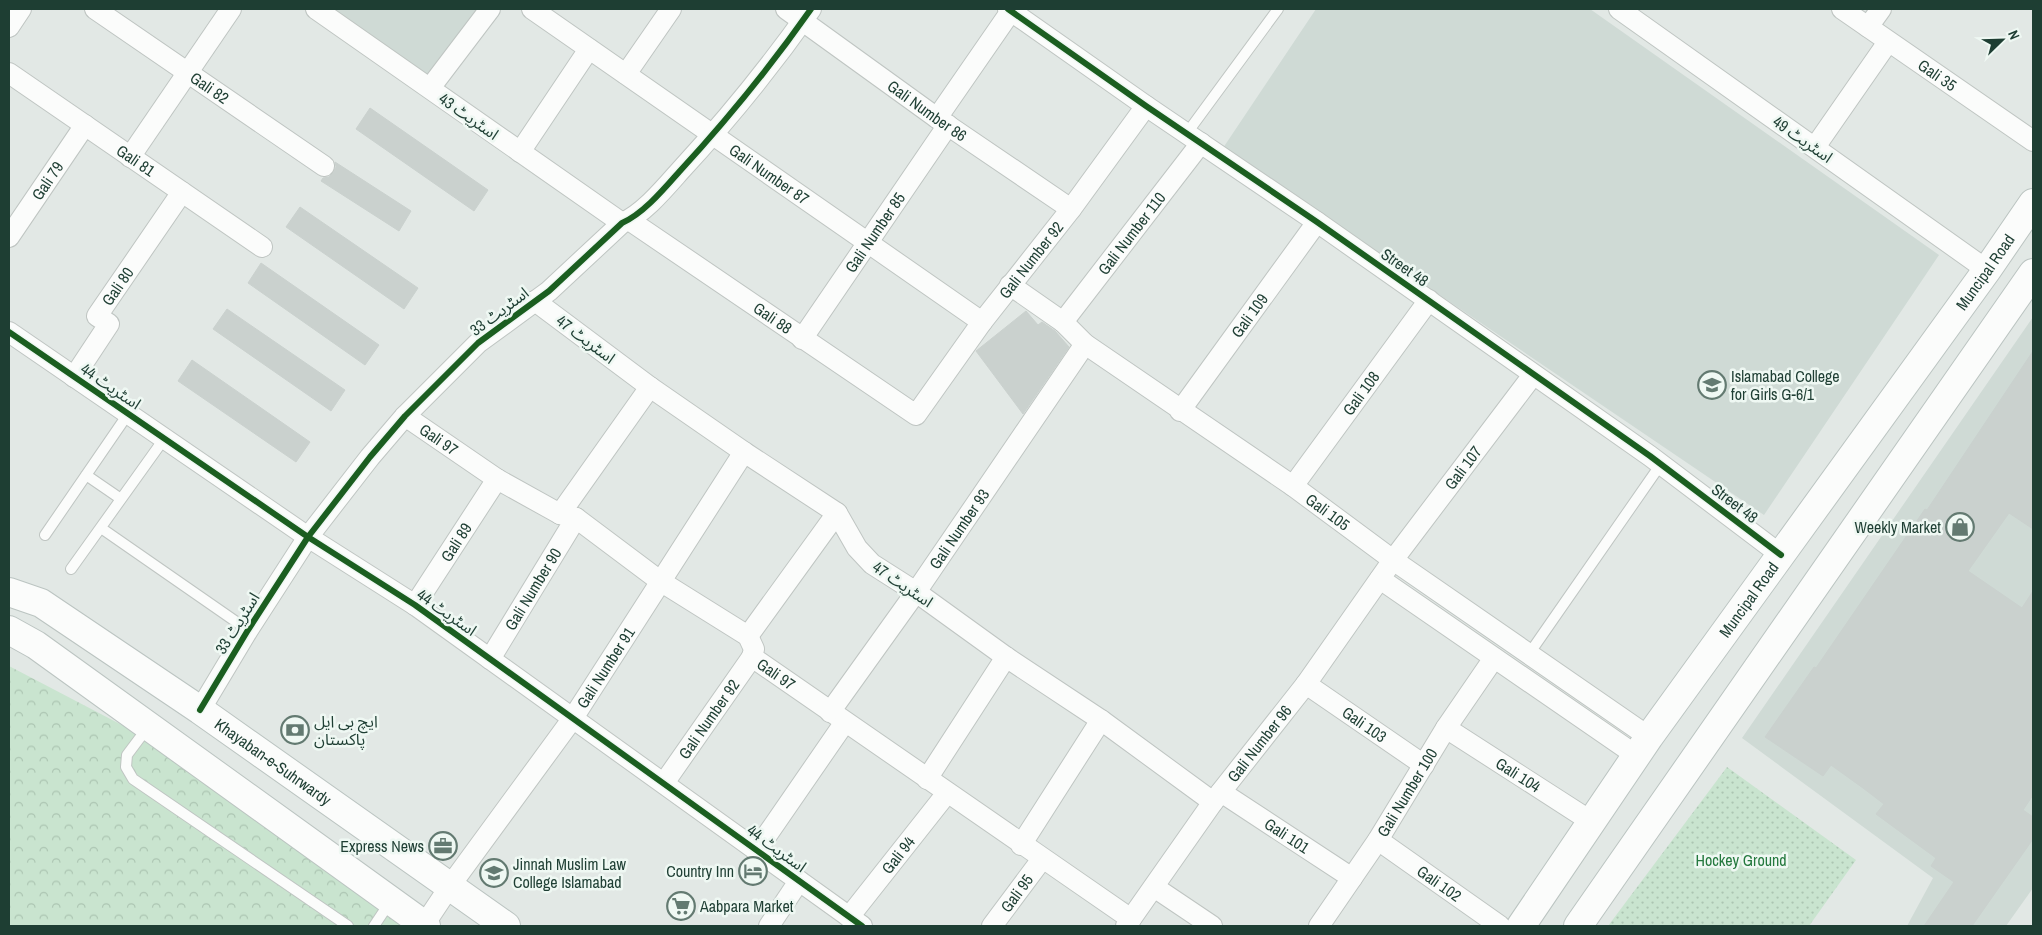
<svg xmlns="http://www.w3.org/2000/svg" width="2042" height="935" font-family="'Archivo Narrow','Noto Sans Arabic',sans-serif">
<defs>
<pattern id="forest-crowns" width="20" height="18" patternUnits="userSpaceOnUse" patternTransform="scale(1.25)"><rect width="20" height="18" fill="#c9e4cf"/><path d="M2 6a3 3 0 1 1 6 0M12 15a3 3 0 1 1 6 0" fill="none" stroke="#acc5b2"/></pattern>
<pattern id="park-dots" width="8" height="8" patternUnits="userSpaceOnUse" patternTransform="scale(1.25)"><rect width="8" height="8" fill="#c9e4cf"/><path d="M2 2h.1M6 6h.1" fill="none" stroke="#acc5b2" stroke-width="1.8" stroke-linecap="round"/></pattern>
</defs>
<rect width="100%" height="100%" fill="#e2e8e5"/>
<!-- built -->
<path fill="#cfdad5" d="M312,9H485L429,95Z
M1316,9H1590L1939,255L1764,515L1223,148Z
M2033,317V888L2006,926H1907L1933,878L1742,738Z"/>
<!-- forest -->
<path fill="url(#forest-crowns)" d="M9,666L162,746L422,926H9Z"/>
<!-- park -->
<path fill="url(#park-dots)" d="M1727,767L1856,860L1809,926H1608Z"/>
<!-- building -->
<path fill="#cad1ce" stroke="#cad1ce" d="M370,108L488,190L474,211L356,129Z
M335,162L411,211L399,231L321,181L323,178L329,177L333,173L336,167Z
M300,207L418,288L404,309L286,227Z
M261,263L379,345L365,365L248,283Z
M227,309L345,390L331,411L213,329Z
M1026,311L1038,325L1042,322L1055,331L1069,347L1023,414L976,351Z
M2033,351V529L2009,513L1968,571L2022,608L2033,591V795L2023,810L2033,817V839L1972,926H1924L1954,882L1931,866L1936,858L1876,814L1884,804L1863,788L1831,765L1823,776L1765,737L1814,667L1816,668L1925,509L1927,510Z
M192,360L310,442L296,462L178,381Z"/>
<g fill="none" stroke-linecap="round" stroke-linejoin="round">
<defs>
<path id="lane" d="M1187,133L1278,9
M86,475L121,499
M101,528L248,630
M45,535L128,414
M71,569L164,439
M1529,654L1661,464
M148,727L127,755L126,767L133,779L348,926
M374,926L390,902"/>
<g id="street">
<path id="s1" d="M95,9L324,166"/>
<path d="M316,9L622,223"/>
<path id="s2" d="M532,9L982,322"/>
<path id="s3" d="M786,9L937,118L1071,209"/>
<path d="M1008,9L1146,106L1317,222L1650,456L1781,555"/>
<path d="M1619,9L1987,270"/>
<path id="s4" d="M1842,9L2033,141"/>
<path d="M9,27L21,9"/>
<path d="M1868,27L1881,9"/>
<path id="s5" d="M9,73L262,247"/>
<path d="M626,74L671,9"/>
<path d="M430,88L490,9"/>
<path d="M937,118L1011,11"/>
<path d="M1815,147L1888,42"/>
<path d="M520,152L589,49"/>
<path d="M130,157L231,9"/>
<path id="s6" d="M629,220L916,415L982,322L1071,209L1146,106"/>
<path id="s7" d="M9,237L85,125"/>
<path id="s8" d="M1010,285L1063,322L1085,344L1293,486L1393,560L1649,737"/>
<path d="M535,301L650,387L744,452L837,513L857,548L872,564L916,592L1006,657L1101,720L1213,802"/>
<path id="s9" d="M1063,322L1201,143"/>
<path d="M9,332L308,537L415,605L862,926"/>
<path id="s10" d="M802,339L948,125"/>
<path id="s11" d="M74,377L109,324L97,316L182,192"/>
<path id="s12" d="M1180,411L1317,222"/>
<path id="s13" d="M405,416L497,479L560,514L576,518L660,581L748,636L754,649L752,657L1131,919"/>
<path id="s14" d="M1293,486L1429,300"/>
<path d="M560,514L650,387"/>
<path d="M1380,579L1637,756"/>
<path id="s15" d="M415,605L497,479"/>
<path d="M748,636L837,513"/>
<path id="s16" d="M490,659L576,518"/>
<path id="s17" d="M1306,684L1424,765"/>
<path d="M200,710L248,630L308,537L370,457L405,416L478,343L549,291L622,223C643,214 664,189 679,172C726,121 771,66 811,9"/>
<path id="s18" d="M830,712L916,592L1085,344"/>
<path id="s19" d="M1446,728L1592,822"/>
<path d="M927,779L1006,657"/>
<path id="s20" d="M664,783L752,657"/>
<path id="s21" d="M1221,792L1352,878"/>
<path id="s22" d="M1378,840L1500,926"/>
<path d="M1021,845L1101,720"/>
<path d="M756,851L845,722"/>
<path d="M1154,887L1212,926"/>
<path id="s23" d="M849,917L947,793"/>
<path id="s24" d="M424,925L450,886L573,718L744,452"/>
<path d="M769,926L799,881"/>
<path id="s25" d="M992,926L1042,859"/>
<path id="s26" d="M1126,926L1213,802L1306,684L1393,560L1533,375"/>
<path id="s27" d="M1319,926L1378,840L1446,728L1494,658"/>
</g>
<g id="secondary">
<path id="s28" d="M9,592L41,603L200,710L506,926"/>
<path d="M9,630L36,645L426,926"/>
<path id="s29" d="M1521,926L1649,737L1987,270L2033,203"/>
<path d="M1578,926L2033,273"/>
</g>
</defs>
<!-- lane casing -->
<use href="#lane" stroke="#bfc5c2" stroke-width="12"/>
<!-- street casing -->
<use href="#street" stroke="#bfc5c2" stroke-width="22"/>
<!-- secondary casing -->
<use href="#secondary" stroke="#bbc4c1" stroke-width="30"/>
<!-- lane -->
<use href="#lane" stroke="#fbfcfb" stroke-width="10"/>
<!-- street -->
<use href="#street" stroke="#fbfcfb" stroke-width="20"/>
<!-- secondary -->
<use href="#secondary" stroke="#fbfcfb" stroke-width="28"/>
<defs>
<path id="cycleway" d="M1008,9L1146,106L1317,222L1650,456L1781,555
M9,332L308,537L415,605L862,926
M200,710L248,630L308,537L370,457L405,416L478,343L549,291L622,223C643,214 664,189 679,172C726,121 771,66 811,9"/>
</defs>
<!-- cycleway casing -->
<use href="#cycleway" stroke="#eff8f3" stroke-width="9"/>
<!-- cycleway -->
<use href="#cycleway" stroke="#1b5e20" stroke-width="6"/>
</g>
<!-- icons -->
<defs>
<symbol id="university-ring" viewBox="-11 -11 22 22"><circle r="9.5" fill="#eff8f3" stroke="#637a71" stroke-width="1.5"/><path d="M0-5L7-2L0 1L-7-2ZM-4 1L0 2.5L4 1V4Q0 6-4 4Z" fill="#637a71"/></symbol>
<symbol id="shop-ring" viewBox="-11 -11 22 22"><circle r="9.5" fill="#eff8f3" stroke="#637a71" stroke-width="1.5"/><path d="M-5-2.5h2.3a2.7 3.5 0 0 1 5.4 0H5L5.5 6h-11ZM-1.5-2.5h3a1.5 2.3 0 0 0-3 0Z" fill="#637a71"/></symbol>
<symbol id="bank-ring" viewBox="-11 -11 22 22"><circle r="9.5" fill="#eff8f3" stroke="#637a71" stroke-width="1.5"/><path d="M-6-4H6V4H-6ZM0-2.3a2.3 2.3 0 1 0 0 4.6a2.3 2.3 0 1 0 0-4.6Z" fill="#637a71"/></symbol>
<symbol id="office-ring" viewBox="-11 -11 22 22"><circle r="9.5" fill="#eff8f3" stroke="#637a71" stroke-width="1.5"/><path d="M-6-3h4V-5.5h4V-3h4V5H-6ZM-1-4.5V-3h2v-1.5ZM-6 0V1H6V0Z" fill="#637a71"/></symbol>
<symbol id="hotel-ring" viewBox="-11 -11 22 22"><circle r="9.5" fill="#eff8f3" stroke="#637a71" stroke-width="1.5"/><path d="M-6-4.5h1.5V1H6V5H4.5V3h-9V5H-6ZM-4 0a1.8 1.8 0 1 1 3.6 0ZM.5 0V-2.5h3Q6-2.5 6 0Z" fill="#637a71"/></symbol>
<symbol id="supermarket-ring" viewBox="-11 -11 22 22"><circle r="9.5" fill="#eff8f3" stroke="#637a71" stroke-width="1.5"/><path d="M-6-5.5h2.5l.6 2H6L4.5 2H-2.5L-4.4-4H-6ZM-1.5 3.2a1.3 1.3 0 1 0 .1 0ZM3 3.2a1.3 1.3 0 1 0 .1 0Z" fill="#637a71"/></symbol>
</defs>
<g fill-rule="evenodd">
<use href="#university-ring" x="1696" y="369" width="32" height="32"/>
<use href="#shop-ring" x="1944" y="511" width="32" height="32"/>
<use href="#bank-ring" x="279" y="714" width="32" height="32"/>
<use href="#office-ring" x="427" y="830" width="32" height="32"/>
<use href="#hotel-ring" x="737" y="855" width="32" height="32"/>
<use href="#university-ring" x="478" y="857" width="32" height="32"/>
<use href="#supermarket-ring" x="665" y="890" width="32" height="32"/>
</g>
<g text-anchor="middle" stroke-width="5" stroke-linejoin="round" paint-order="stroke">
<!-- street labels -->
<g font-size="16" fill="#1e3e33" stroke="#eff8f3">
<text dy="6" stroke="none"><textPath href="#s4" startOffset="116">Gali 35</textPath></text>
<text dy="6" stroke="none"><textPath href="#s1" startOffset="139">Gali 82</textPath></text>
<text dy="6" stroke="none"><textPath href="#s3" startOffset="174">Gali Number 86</textPath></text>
<text transform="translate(469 116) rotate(35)" y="6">اسٹریٹ 43</text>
<text transform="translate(1803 139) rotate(35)" y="6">اسٹریٹ 49</text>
<text dy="6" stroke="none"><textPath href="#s5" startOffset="154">Gali 81</textPath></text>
<text dy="6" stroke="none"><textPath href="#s2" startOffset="289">Gali Number 87</textPath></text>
<text dy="6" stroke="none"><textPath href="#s7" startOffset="68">Gali 79</textPath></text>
<text dy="6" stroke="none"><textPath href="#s10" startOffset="129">Gali Number 85</textPath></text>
<text dy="6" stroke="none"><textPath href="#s9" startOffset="112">Gali Number 110</textPath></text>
<text dy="6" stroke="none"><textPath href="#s6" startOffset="540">Gali Number 92</textPath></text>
<text transform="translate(1405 267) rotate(35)" y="6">Street 48</text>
<text dy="6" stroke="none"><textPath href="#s29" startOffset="802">Muncipal Road</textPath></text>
<text dy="6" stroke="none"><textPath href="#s11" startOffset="114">Gali 80</textPath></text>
<text transform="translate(499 311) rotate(-37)" y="6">اسٹریٹ 33</text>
<text dy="6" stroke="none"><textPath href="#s12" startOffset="118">Gali 109</textPath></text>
<text dy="6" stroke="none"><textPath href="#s6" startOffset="174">Gali 88</textPath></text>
<text transform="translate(586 339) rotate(37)" y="6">اسٹریٹ 47</text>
<text transform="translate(111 386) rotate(34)" y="6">اسٹریٹ 44</text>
<text dy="6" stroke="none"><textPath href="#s14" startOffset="115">Gali 108</textPath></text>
<text dy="6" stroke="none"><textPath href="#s13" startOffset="41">Gali 97</textPath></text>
<text dy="6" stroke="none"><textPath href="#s26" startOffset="569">Gali 107</textPath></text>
<text transform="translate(1735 503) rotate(37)" y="6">Street 48</text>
<text dy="6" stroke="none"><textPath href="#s8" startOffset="391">Gali 105</textPath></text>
<text dy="6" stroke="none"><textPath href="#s18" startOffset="224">Gali Number 93</textPath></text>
<text dy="6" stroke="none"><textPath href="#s15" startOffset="75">Gali 89</textPath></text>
<text transform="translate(903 584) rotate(34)" y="6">اسٹریٹ 47</text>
<text dy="6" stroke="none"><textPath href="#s16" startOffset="82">Gali Number 90</textPath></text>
<text dy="6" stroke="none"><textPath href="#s29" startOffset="398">Muncipal Road</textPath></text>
<text transform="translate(447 612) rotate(35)" y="6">اسٹریٹ 44</text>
<text transform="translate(237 623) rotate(-58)" y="6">اسٹریٹ 33</text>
<text dy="6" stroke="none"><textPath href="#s24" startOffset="315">Gali Number 91</textPath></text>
<text dy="6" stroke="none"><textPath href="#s13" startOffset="461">Gali 97</textPath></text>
<text dy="6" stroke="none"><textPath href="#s20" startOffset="78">Gali Number 92</textPath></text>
<text dy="6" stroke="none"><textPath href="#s17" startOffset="71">Gali 103</textPath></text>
<text dy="6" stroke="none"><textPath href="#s26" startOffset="226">Gali Number 96</textPath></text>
<text dy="6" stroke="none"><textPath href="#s28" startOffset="315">Khayaban-e-Suhrwardy</textPath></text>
<text dy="6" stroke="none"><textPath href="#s19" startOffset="86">Gali 104</textPath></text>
<text dy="6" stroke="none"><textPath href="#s27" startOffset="160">Gali Number 100</textPath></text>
<text dy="6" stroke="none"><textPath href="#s21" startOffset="79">Gali 101</textPath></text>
<text transform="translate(777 848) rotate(36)" y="6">اسٹریٹ 44</text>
<text dy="6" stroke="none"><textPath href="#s23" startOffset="79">Gali 94</textPath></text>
<text dy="6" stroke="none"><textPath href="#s22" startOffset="75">Gali 102</textPath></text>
<text dy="6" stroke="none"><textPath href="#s25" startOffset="41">Gali 95</textPath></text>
</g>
<!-- poi labels -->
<g font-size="16" fill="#1e3e33" stroke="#eff8f3" text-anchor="start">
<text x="1731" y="382">Islamabad College<tspan x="1731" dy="18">for Girls G-6/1</tspan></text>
<text x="1941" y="533" text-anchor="end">Weekly Market</text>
<text x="314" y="727">ایچ بی ایل<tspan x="314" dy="18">پاکستان</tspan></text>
<text x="424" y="852" text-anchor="end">Express News</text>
<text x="513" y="870">Jinnah Muslim Law<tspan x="513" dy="18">College Islamabad</tspan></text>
<text x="734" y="877" text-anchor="end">Country Inn</text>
<text x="700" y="912">Aabpara Market</text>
</g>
<!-- park labels -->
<g font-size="16" fill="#24793e" stroke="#eff8f3">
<text x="1741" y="866">Hockey Ground</text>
</g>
</g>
<!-- border -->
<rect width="2042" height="935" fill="none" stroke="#1e3e33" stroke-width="20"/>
<!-- north arrow -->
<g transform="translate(2002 40) rotate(67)" stroke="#eff8f3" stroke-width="4" paint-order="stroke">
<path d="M0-4L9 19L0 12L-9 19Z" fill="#1e3e33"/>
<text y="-8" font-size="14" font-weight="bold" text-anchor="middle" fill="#1e3e33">N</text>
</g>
</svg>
